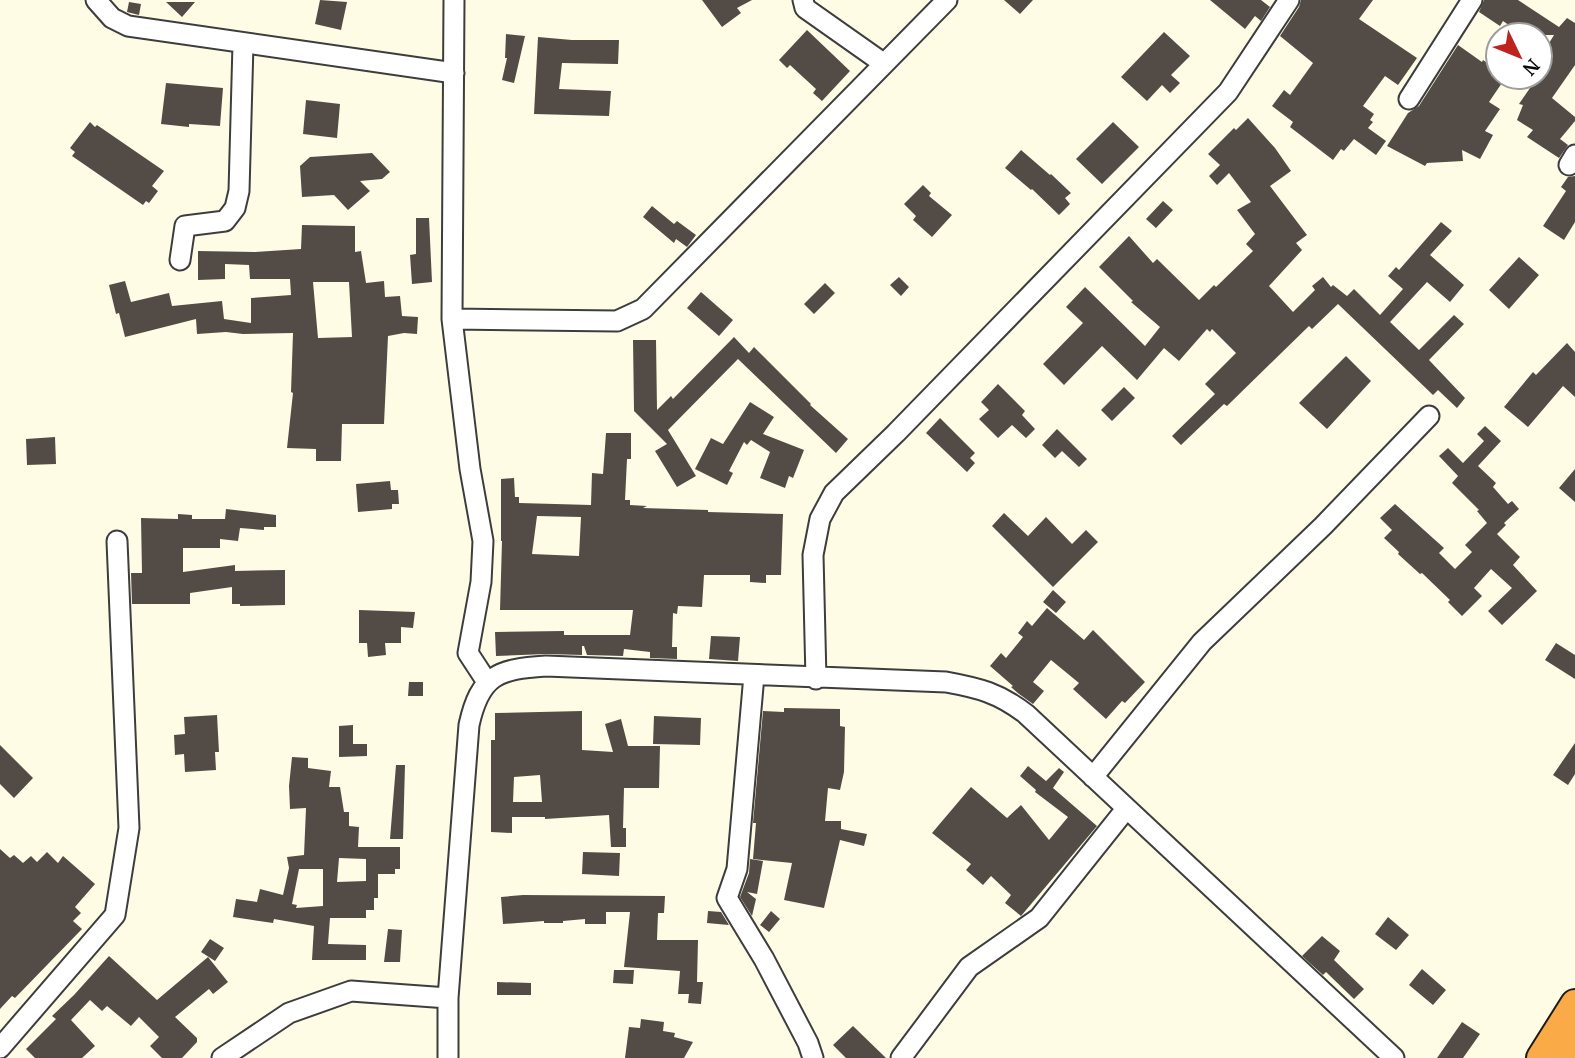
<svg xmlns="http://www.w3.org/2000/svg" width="1575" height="1058" font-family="'PT Serif',serif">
<rect width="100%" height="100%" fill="#fffce6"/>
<!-- building -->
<path fill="#534c46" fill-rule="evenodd" d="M320,0L347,2L341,30L315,24Z
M702,0H752L737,8L741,13L722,27Z
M1004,0H1033L1020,14Z
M1210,0H1261L1270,7L1261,21L1255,16L1245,29Z
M1301,0H1373L1359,19L1417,58L1398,85L1385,76L1363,106L1374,114L1370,120L1373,122L1368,128L1386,141L1376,155L1354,139L1344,151L1341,149L1333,160L1290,127L1293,122L1272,106L1284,90L1290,95L1313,63L1280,36L1299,7Z
M1484,0H1518L1559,27L1567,18L1575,23V65L1552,98L1575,117V121L1560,139L1568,145L1559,158L1527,137L1533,130L1517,120L1523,105L1519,104L1532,85L1520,77H1540V63L1545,55L1543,53L1554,35H1523L1503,21L1500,26L1479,12Z
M129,2L141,4L139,15L127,12Z
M166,2H195L182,17Z
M807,30L850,71L822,101L813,93L816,89L790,65L787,68L779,60Z
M1164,32L1190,56L1171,75L1180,83L1170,93L1162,85L1147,101L1121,77Z
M506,34L525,36L514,83L502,80L507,58H505Z
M538,37L572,40H619L618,64L562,63L559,89L611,91L609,116L534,114Z
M1458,45L1482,62L1483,60L1498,70V77H1506L1489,102L1500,109L1485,131L1493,135L1480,159L1462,150L1463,161L1427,163L1425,166L1387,146L1408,113L1419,106Z
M166,83L223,88L220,126L189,124V127L161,124Z
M306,100L340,104L337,138L303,134Z
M1248,118L1275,148L1291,171L1270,186L1307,235L1296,243L1302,250L1269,286L1293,312L1315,290L1312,286L1323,277L1331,287L1333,285L1347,296L1354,289L1380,315L1403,289L1388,276L1396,267L1399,270L1441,222L1452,231L1430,255L1464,285L1450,302L1427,282L1390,322L1419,350L1454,315L1464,324L1429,360L1465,398L1457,408L1438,390L1433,395L1338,304L1312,329L1309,326L1227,406L1224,404L1181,445L1172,436L1215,394L1205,384L1236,353L1212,329L1210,332L1207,329L1179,361L1164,348L1137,380L1102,346L1064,385L1043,364L1083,323L1066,307L1085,287L1145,346L1160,327L1131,302L1133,301L1099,267L1129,236L1153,263L1157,259L1199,300L1214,285L1216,287L1253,251L1246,244L1255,234L1237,210L1251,202L1229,173L1217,185L1209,176L1220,165L1208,154L1234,128L1236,130Z
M90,122L95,127L97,125L164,171L152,186L158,191L149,203L146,201L143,205L72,156L75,152L70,148Z
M1113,122L1139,147L1102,184L1076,159Z
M1021,150L1050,175L1051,174L1071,193L1065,198L1070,204L1059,215L1032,189L1031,190L1005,168Z
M372,153L390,172L382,179L360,181L370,191L348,210L334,195L302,197L300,166L310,157Z
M1575,176V222L1564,240L1543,226L1566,191L1561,187L1568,177Z
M923,185L931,193L929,196L952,215L932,237L913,220L916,216L904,204Z
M1163,201L1173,210L1156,228L1146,219Z
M652,206L674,224L677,221L696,235L687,247L676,239L674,243L643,217Z
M416,218H429L432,282L412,284L410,255L416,254Z
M302,225L355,226V252L361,251L366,283L384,281L385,297L400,296L402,316L418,317L417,334L404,333L388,336L384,424H342L341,461H316V449L287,448L293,393L291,392L293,333L243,334L226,332L197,334L196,319L125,337L119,313L116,314L109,285L125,281L131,302L169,293L172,306L222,301L224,319L251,323V298L291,295L290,279H250L249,265L225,264V279L198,280V251L255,252L301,249ZM313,282H349L352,337L318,338Z
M1519,257L1539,275L1509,309L1489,290Z
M899,277L909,287L901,296L890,285Z
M825,283L835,293L814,314L804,304Z
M701,292L733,320L719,336L687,308Z
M734,337L749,353L754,347L811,404L810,405L848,439L836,453L738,359L668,430L696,476L677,487L655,451L667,444L634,411L633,340H656L657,410L671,396L673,399Z
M1567,343L1575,352V397L1563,386L1528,427L1504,407L1533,372L1536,375Z
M1346,356L1371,381L1327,429L1299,403Z
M998,384L1025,411L1022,415L1035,429L1026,438L1012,425L998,438L979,419L989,410L981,402Z
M1124,387L1135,398L1112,421L1101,410Z
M750,402L774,417L763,434L804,450L793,478L789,476L785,488L760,478L770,452L751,440L747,445L744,442L729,471L733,473L727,485L695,469L711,438L723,444Z
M940,418L975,453L970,458L975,463L967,472L926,433Z
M1485,426L1501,441L1478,466L1496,483L1493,487L1508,504L1512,501L1519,509L1504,523L1506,525L1497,534L1520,557L1513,565L1537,591L1502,625L1488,611L1512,588L1491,569L1474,588L1482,596L1462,616L1448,602L1450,600L1422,573L1420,574L1398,554L1399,552L1384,538L1392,530L1380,518L1395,504L1444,548L1439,553L1455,569L1472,552L1465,545L1487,523L1477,511L1479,510L1452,483L1458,476L1439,456L1448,448L1463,463L1484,441L1477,434Z
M1057,429L1087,459L1079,467L1062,451L1055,458L1042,445Z
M606,433H631V459H627L625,500H630V505L647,506L643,508L708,510V512L783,514L781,575H766V583L750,582V575H704L702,607L678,606L677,614L673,613L672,647H677V659L650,658V652L624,649L623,656L587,655L584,646H582V655L546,654L496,656L495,632L564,631V635H630L633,610H500L502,541H501V479L514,478L515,497H519V503L591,505L592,473L603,474ZM537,516L581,517L579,556L532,554Z
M55,437L56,464L27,465L26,439Z
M1575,469V502L1559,488Z
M390,481L391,490H398L399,504H392V509L358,512L356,484Z
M226,509L276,515V527H264V530L240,528L238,541L220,539V548H183V572L235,565V571L285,570V605L240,606V604H232V587L190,593V604H132L131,573H142L141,518L178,519V514L192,515V519H225Z
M1004,513L1028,536L1046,517L1072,544L1086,530L1098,542L1053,587L992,526Z
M1053,590L1066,602L1056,613L1043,602Z
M1047,608L1084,640L1093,630L1145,682L1125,703L1122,701L1106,719L1073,689L1079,683L1051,660L1033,682L1044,691L1033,704L1019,694L1011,687L1013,686L990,666L1001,653L1006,658L1023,637L1018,633L1027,621L1032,626Z
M359,610L415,612L413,628L401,627V643H385L386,655L368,657L367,643H359Z
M711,636L740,637L738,661L709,659Z
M1556,643L1575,655V679L1545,660Z
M409,682H423V696H408Z
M784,708L840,709V726L845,727L844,772L840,790L828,788L825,821H841V829L867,834L864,846L840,840L824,908L784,900L792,863L753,859L756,823H753L763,711L784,712Z
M582,711V750L613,752L605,724L621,719L628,746H660L659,788H624L623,828H626V847H611L609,815L545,819V817H512V833L491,832V740H495V713ZM540,775L542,802H513L514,777Z
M217,715L219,752H215L216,770L185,772L184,754L175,755L174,735L185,734L184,717Z
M654,716L701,718L700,745L653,744Z
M353,725V744H367V756L339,757V726Z
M1575,743V774L1568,785L1553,775Z
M0,745L33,778L14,798L0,784Z
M292,757L308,758V768L331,771L329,787H340L344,812H349V826L359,827L358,847H400V869H395V874H378V898H374V910H366V918H330L328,944L366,945V960H312L314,926L274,919L273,923L233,917L236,899L257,902L260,889L283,895L289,868L287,857L304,855L306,808L290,809L289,786ZM339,858L366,859V881L337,882ZM299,869H323V906L296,908L297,905L292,904Z
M396,765H405L403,839H390Z
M1028,766L1046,781L1059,768L1064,772L1053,788L1097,826L1021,916L1005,903L1011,895L991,876L983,885L966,870L971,864L932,833L971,787L1007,818L1021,805L1049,840L1068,817L1035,792L1036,790L1020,776Z
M0,849L10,858L14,855L23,863L31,856L37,862L47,852L58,863L63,856L95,884L75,907L81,913L73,921L82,929L15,998L12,996L0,1009Z
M583,852L620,853L619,876L582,874Z
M750,859L763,861L757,894L747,892L756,899L752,916L740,897L749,873Z
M523,895L665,896L664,913H658L657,940H698L697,982H703L701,1004L688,1003L689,994H678L680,971L624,967L630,912H606V924H585V919L563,921V923H544V921L503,924L501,897Z
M708,911L721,912L729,925L707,923Z
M771,911L780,919L769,932L760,925Z
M1388,917L1409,935L1396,950L1375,934Z
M388,929L402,930L400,962H384Z
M1322,936L1340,951L1334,960L1364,989L1354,999L1326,972L1323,975L1302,956Z
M210,939L224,948L215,961L201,952Z
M109,956L157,1000L208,957L228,982L213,994L209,989L175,1017L197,1038V1042L182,1058H162L150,1046L159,1037L139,1017L131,1026L107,1006L102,1011L90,1000L71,1020L95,1046L82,1058H35L26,1049L56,1019L52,1016L74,995Z
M1422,969L1446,990L1433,1005L1409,985Z
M614,970H634L633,984L613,983Z
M497,982L531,983V995H497Z
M641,1019L664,1022L663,1031L675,1033L674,1037L693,1042L684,1058H625L629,1027L640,1028Z
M1462,1022L1480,1034L1463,1058H1437Z
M853,1026L886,1058H846L833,1045Z"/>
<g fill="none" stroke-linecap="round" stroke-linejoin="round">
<defs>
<path id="minor" d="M96,0L112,18L128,26L454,73
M454,0L452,319L470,469L483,541L481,582L468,653L487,682
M803,0L805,8L883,63
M1409,99L1472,0
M1569,165L1575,155
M180,260L185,226L225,221L235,208L239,191L243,44
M452,319L617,321L643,309L947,0
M754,675L737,869L727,898L764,959L808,1043L813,1058
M816,679L813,555L820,519L834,493L896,433L1228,92L1289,0
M1093,777L1202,642L1323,526L1429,416
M0,1048L115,915L129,828L117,541
M222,1058L289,1013L351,991L448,998
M448,1058V998L469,725C480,675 498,669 546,666L946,682C979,688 999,693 1026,714L1394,1058
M901,1058L969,967L1039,918L1126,809"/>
<path id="highway" d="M1541,1058L1575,1004
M1565,1058L1575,1042"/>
</defs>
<!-- minor casing -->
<use href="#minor" stroke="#3d3d3d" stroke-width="23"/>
<!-- highway casing -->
<use href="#highway" stroke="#1b1b1b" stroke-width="32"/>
<!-- minor -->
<use href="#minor" stroke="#fff" stroke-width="19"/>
<!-- highway -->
<use href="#highway" stroke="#fbaa48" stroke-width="28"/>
</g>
<!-- north arrow -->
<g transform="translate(1519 56) rotate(133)"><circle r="33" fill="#ffffff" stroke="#9d9d9d" stroke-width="2"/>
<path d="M0-5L12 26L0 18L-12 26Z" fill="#be241d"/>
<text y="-10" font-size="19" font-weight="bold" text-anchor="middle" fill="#0a0a0a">N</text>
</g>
</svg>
